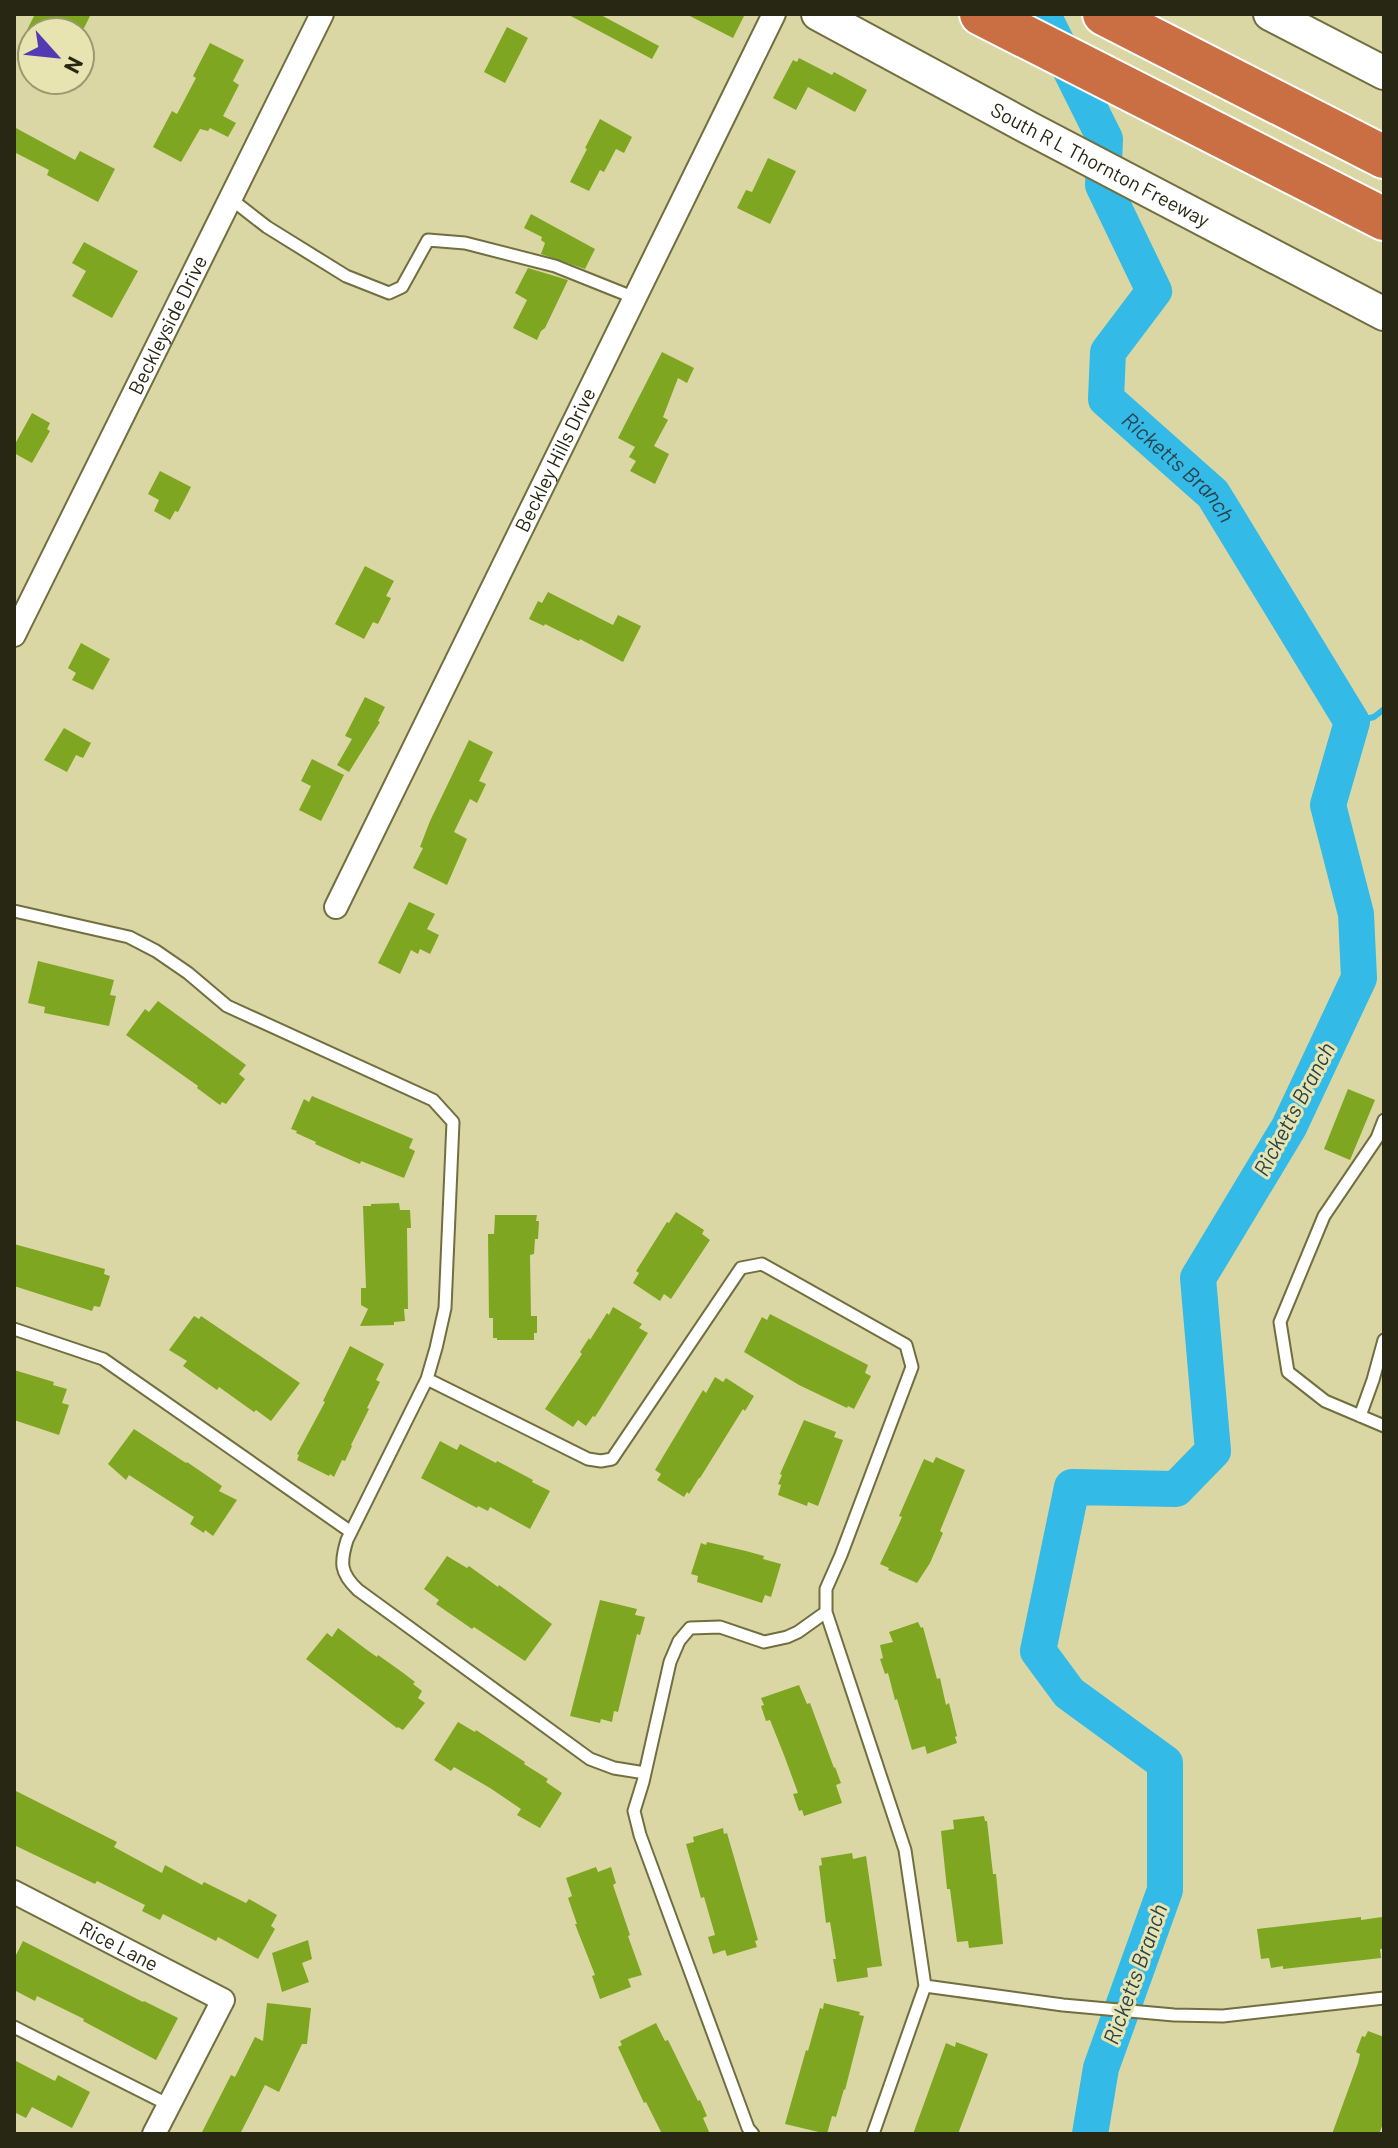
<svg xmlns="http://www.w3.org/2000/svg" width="1398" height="2148" font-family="Barlow,sans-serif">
<rect width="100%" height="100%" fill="#dad7a4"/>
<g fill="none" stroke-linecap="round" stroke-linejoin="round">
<!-- stream -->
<path stroke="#34bae6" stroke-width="6" d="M1352,722L1374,717L1384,709"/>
<!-- river -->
<path stroke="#34bae6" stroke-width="36" id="s1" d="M1045,14L1046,21L1105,139L1103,185L1154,291L1108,352L1106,399L1213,494L1352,722L1328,805L1356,914L1359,978L1289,1127L1198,1278L1213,1451L1176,1489L1072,1487L1038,1651L1069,1693L1165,1763V1890L1101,2068L1090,2134"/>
</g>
<!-- building -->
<path fill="#7fa621" d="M35,14H91L82,32H26Z
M567,14H599L659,46L652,59Z
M686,14H745L733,38Z
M507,27L528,38L505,83L484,72Z
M210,43L244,60L233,81L239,85L223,116L236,123L228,137L210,128L208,131L200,129L181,162L153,147L172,111L177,114L196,78L193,76Z
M799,58L832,75L834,72L867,90L855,112L808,87L796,110L773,98L793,60L797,62Z
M600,119L632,137L624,153L616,149L604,172L600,170L589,191L570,182L587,149L585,148Z
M14,127L75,160L80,151L115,169L98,202L47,175L49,170L14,152Z
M768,158L796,171L770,224L737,208L746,190L752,192Z
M531,214L595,249L585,269L541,254L545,243L541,240L542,237L524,228Z
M84,242L138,271L112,318L72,296L86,271L72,263Z
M528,268L568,280L545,328L541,331L537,340L513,328L527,300L515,293Z
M662,352L694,368L687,383L678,378L663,417L668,420L654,446L669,454L655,484L630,471L636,461L629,457L635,447L618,438Z
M32,413L50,423L47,429L50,431L32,463L14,453V446Z
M160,471L191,487L178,512L175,511L170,520L154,511L159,500L148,494Z
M365,566L394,581L386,596L391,598L378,624L373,622L364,639L335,624Z
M548,592L613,625L618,615L641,626L623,662L580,639L579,641L545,624L544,626L529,619L538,601L542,603Z
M81,643L110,659L93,690L72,680L76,673L68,668Z
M365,697L385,707L378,721L380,722L349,772L337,765L352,739L345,736Z
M64,728L91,743L83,758L76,755L67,772L44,760Z
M469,740L493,752L479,781L486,784L477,803L470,799L454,832L467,839L447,885L413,868L423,848L420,847L430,821Z
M312,759L344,775L321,821L299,810L311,786L301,781Z
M409,902L435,914L427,929L439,935L430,954L420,949L418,954L411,950L400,974L378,963Z
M38,961L114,980L110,995L116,996L109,1026L44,1013L45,1007L28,1003Z
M158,1001L246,1065L239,1074L245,1079L226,1104L222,1102L220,1105L197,1088L198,1086L126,1035L145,1009L149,1012Z
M1348,1089L1375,1100L1350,1160L1324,1149Z
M312,1096L413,1139L409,1148L415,1151L404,1178L361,1161L360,1164L315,1144L316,1142L296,1133L297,1131L291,1129L304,1099L309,1102Z
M399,1203L400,1210H410L411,1228H407L408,1309H404L405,1321L394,1322V1325L360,1326L368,1309L361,1305V1288H366L363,1206H371V1204Z
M676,1212L704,1230L702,1234L710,1240L671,1299L664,1294L660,1301L633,1283L639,1273L636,1271L667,1222L669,1223Z
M495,1215H537L536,1221H539L538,1239H535L534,1254L530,1255L531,1316H537V1333H534V1340H497V1338H493V1318H489L488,1234H494Z
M14,1244L105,1269L104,1274L110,1276L100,1307L94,1306L92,1311L14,1286Z
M613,1307L642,1324L639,1328L648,1333L595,1417L593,1416L586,1426L578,1420L573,1427L545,1409L582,1354L580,1352L589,1338L590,1340L607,1313L609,1315Z
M770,1314L868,1365L865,1373L871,1376L854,1409L848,1406L847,1408L799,1385L744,1352L762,1317L767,1320Z
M194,1316L199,1319L201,1316L300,1383L271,1421L256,1410L254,1412L219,1387L217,1390L183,1366L187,1361L169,1350Z
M350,1346L384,1364L376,1380L380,1382L367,1408L369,1409L351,1445L352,1446L345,1461L342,1460L334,1477L330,1474L329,1476L297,1460L299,1455L297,1454L325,1402L323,1401Z
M14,1370L54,1382L53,1385L67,1389L62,1403L69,1405L59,1435L14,1420Z
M715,1377L723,1382L726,1378L754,1396L745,1411L743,1409L700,1478H699L689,1494L687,1492L684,1497L657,1480L661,1474L655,1470L703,1390L706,1393Z
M804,1420L836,1432L834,1437L843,1440L818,1506L808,1502L807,1506L778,1495L781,1485L778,1484L782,1475L780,1474Z
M134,1429L186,1463L187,1462L222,1486L219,1491L237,1500L213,1536L205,1530L204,1533L190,1524L194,1517L129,1475L126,1480L108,1464Z
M440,1441L457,1450L460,1444L496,1463L497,1461L533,1480L532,1482L550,1491L530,1529L490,1507L488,1511L478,1506L477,1508L421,1478Z
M936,1457L965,1470L940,1531L943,1533L930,1563L917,1583L888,1570L889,1568L880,1564L897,1528L902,1517L899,1516L924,1459L933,1463Z
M707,1542L746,1551L764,1556L763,1559L781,1564L771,1597L765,1595L762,1603L697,1582L698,1576L691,1574L701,1543L706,1545Z
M447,1556L467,1568L469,1566L498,1587L499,1585L552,1624L525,1661L474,1627L472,1629L449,1613L436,1604L439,1600L424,1589Z
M600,1600L637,1609L635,1615L645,1617L640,1635L637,1634L618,1712L614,1711L612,1722L601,1719L600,1723L570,1716Z
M918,1622L921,1628L923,1627L937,1679L940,1678L946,1705L949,1703L957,1736L955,1737L957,1743L927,1754L925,1746L912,1750L897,1699L895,1700L888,1673L885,1674L880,1659L883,1658L880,1645L893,1642L889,1632Z
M338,1628L367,1650L377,1657L378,1655L402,1672L415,1682L413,1684L422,1691L418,1698L425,1703L403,1730L398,1727L397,1728L306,1659L327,1633L332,1637Z
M799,1685L807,1704L810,1703L834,1768L835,1767L841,1783L836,1785L842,1803L804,1816L802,1810L799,1811L793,1794L798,1793L784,1755L770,1720L766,1721L761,1706L764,1705L761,1698Z
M458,1722L475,1732L476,1730L525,1762L524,1764L548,1779L546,1782L562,1793L540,1828L517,1815L521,1809L490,1788L454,1767L451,1771L434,1760Z
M14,1790L117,1842L114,1847L162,1873L165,1865L202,1885L204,1882L246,1903L249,1899L277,1915L271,1926L275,1929L258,1959L218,1937L216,1941L163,1914L160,1920L142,1911L145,1905L97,1881L95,1884L14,1845Z
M984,1816L985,1821H987L993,1874H996L1003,1944L969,1948L968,1941L957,1942L950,1889H947L941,1831L954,1829L953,1820Z
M723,1828L724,1834L727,1833L758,1940L755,1941L757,1947L727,1956L725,1950L713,1954L708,1937L715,1935L704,1897L701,1898L686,1844L694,1842L693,1837Z
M852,1853L853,1859L866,1856L882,1966L867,1968L868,1977L837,1982L833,1959H836L830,1922L826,1923L819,1866L822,1865L821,1858Z
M596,1867L598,1872L611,1867L616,1883L613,1885L630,1935L628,1936L642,1975L628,1979L631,1987L600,1999L592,1976L595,1975L575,1924H577L568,1898L572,1896L566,1878Z
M1361,1917V1920L1382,1917L1384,1949H1380L1381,1958L1283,1969V1966L1271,1968L1269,1958L1261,1959L1257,1929Z
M308,1940L312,1959L302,1963L309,1982L282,1992L272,1953Z
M23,1941L143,2002L144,2001L178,2018L156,2060L83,2021L84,2019L37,1996L35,2001L14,1990V1959Z
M267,2003L311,2008L307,2044H302L279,2092L265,2085L240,2134H201L231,2075L235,2077L255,2037L263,2041Z
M824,2003L860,2012L859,2015L864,2016L845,2090L844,2089L836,2117L832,2116L827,2134L785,2124L806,2050L808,2051L820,2008L823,2009Z
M656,2023L665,2041L668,2040L698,2101L700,2100L707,2116L703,2118L710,2134H662L646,2102L644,2103L618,2047L622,2045L620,2041Z
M1368,2031L1384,2037V2121L1379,2134H1332L1358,2063L1360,2054L1356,2052L1362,2036L1365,2037Z
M956,2042L988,2054L958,2134H913L946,2043L955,2047Z
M14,2060L55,2081L58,2075L90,2092L72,2128L32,2107L26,2118L14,2112Z"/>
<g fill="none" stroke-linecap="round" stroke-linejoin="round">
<defs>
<path id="service" d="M231,199L267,227L346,276L389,293L402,287L428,240L465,243L555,266L635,298
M14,911L129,937L156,951L188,973L227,1006L433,1100L453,1122L445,1308L436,1348L427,1379L347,1540C340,1563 340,1573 358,1590L590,1759L614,1768L645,1773
M1384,1120L1377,1138L1324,1216L1280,1322L1288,1372L1325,1401L1384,1426
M14,1329L103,1359L351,1532
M427,1379L588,1459L601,1461L612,1459L741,1268L762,1264L906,1345L912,1367L841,1555L826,1589V1612L905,1850L925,1986L873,2134
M1360,1416L1373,1380L1384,1340
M925,1986L1063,2005L1174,2015L1223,2016L1384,1998
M14,2027L169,2105
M753,2134L748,2128L640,1835L634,1811L643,1782L670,1662L679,1641L690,1628L720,1627L764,1642L787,1637L798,1632L826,1612"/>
<g id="minor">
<path id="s2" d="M14,635L322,14"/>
<path id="s3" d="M336,907L774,14"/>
<path id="s4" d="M14,1892L223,2000L154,2134"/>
</g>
<g id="secondary">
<path id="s5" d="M818,14L1029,128L1384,314"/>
<path d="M1270,14L1384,73"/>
</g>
<path id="motorway" d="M981,14L1384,219
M1104,14L1384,157"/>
</defs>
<!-- service casing -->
<use href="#service" stroke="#716e3f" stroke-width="15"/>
<!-- minor casing -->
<use href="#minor" stroke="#716e3f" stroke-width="26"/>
<!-- secondary casing -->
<use href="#secondary" stroke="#716e3f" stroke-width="36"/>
<!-- motorway casing -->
<use href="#motorway" stroke="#fff" stroke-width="46"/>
<!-- service -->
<use href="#service" stroke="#fff" stroke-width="11"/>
<!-- minor -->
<use href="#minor" stroke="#fff" stroke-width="22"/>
<!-- secondary -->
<use href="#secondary" stroke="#fff" stroke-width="32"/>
<!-- motorway -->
<use href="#motorway" stroke="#c96f43" stroke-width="42"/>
</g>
<g text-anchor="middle" stroke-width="6" stroke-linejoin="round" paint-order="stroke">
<!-- street labels -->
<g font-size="20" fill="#282713" stroke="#e7e4b1">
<text dy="7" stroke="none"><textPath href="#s5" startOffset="320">South R L Thornton Freeway</textPath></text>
<text dy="7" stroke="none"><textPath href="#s2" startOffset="346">Beckleyside Drive</textPath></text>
<text dy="7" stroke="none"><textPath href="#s3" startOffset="498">Beckley Hills Drive</textPath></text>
<text dy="7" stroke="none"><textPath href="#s4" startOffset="118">Rice Lane</textPath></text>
</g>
<!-- water labels -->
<g font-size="22" font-style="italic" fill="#28434e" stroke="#e7e4b1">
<text dy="8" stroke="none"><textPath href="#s1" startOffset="526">Ricketts Branch</textPath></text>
<text transform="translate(1294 1109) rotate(-62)" y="8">Ricketts Branch</text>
<text transform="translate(1135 1974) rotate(-70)" y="8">Ricketts Branch</text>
</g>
</g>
<!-- border -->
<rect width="1398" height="2148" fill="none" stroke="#282713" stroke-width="32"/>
<!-- north arrow -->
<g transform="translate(56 56) rotate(117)"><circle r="38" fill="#e7e4b1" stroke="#9b9872" stroke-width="2"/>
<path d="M0-6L14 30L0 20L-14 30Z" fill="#523bb2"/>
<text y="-12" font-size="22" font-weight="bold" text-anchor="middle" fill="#282713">N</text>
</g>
</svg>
